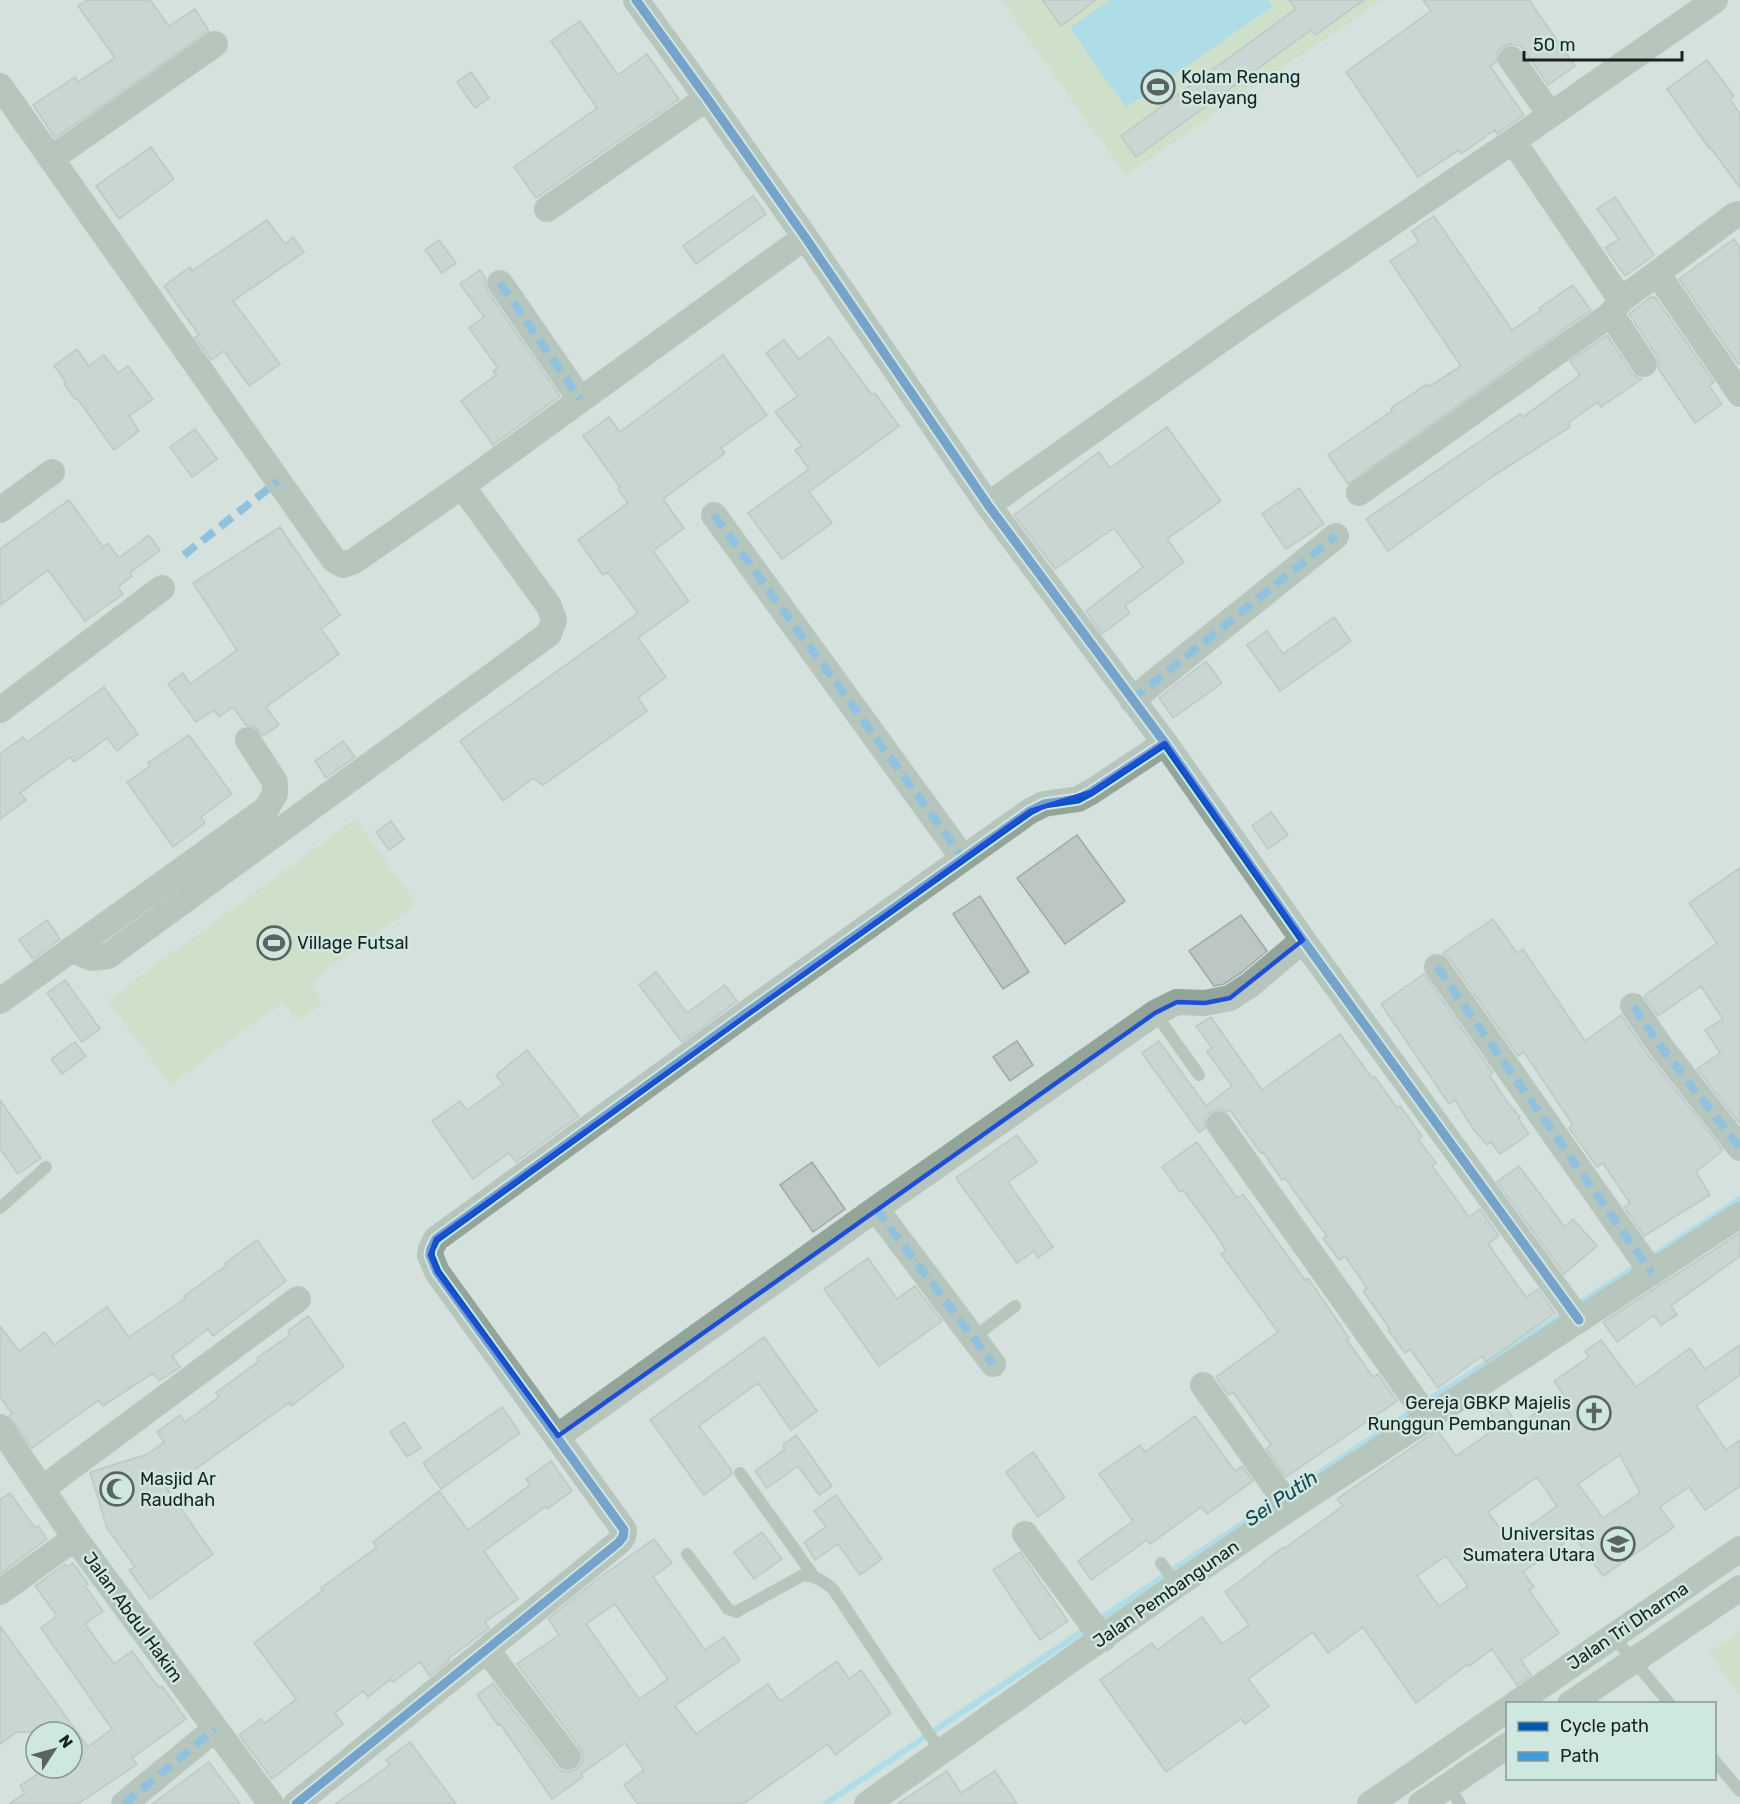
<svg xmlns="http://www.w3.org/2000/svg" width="1740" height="1804" font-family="Rubik,sans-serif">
<rect width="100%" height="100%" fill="#d4e1dd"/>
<!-- green -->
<path fill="#c7deb3" d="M1001,0H1382L1125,175Z
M355,819L417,904L310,983L323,1002L297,1021L283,1002L170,1085L108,1000Z
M1740,1631V1696L1709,1652Z"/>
<!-- water -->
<path fill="#81d6f3" d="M1110,0H1268L1273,6L1126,108L1070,28Z"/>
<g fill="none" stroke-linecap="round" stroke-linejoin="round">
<!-- stream -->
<path stroke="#81d6f3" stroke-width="6" d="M1649,1259L1740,1199
M1576,1306L1640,1264
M1424,1403L1567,1312
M1287,1494L1416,1409
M1097,1621L1278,1500
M825,1804L1086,1629"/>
</g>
<!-- building -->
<path fill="#bcc7c5" stroke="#9faaa8" stroke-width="1.5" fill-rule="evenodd" d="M87,0H150L169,26L195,9L209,31L55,138L33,105L75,77L78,82L115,58L78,6Z
M1042,0H1096L1061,26Z
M1289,0H1364L1315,35L1311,30L1136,157L1121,136L1296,9Z
M1423,0H1529L1575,66L1548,85L1521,46L1510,44L1502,47L1497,53V62L1490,66L1524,115L1497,134L1495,130L1461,154L1459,150L1418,177L1346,72L1431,11Z
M580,21L618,75L647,54L679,99L536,198L514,167L597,108L551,41Z
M1707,60L1734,96L1730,99L1740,114V188L1710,147L1709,148L1667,89Z
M471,72L489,98L475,108L457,82Z
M151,147L174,179L119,219L96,186Z
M753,196L766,214L696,264L683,246Z
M1615,197L1654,255L1625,276L1605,248L1619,239L1597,209Z
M1434,216L1512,330L1541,310L1539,308L1573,285L1591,310L1348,484L1328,455L1392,411L1391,408L1427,384L1429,387L1461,366L1390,261L1419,242L1412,231Z
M267,220L285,244L293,237L304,252L233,301L280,364L249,386L224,351L211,360L195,337L199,335L164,286L190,267L192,271Z
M1734,239L1740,248V363L1738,364L1679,279Z
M439,240L456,263L442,273L425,250Z
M480,270L486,279L485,285L488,292L560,396L493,445L461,401L496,375L493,371L498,368L469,328L484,317L460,284Z
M1652,296L1653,298L1655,297L1714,382L1709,386L1722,404L1695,423L1658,368L1659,363L1657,356L1629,314Z
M1607,335L1631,372L1637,377L1642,379L1601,407L1598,402L1568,423L1570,427L1493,476L1388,551L1366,519L1520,414L1523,417L1580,375L1570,361Z
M829,337L872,395L875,393L899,426L809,492L832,523L782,559L748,513L809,469L795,450L802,446L775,412L798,396L766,353L784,340L799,359Z
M77,349L89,366L104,355L118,373L128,366L153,399L129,416L139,431L114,450L77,398L75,399L64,384L66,382L54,366Z
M723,355L767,415L721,448L725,453L663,499L684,528L653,551L689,601L638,638L666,677L638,698L647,711L543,785L533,778L503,801L460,741L638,613L608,572L603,575L578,540L628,503L618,489L620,487L583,436L609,417L620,432Z
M1167,427L1221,501L1167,539L1184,562L1125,606L1130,613L1102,634L1086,611L1143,567L1114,528L1055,569L1014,515L1099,452L1110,468Z
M195,429L217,459L192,477L170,447Z
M1299,488L1324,524L1286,549L1262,514Z
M69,500L103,547L108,543L119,558L149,535L160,550L130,573L132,576L118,587L123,594L85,621L48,570L0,605V549Z
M280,527L340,615L321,629L339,654L266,707L279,725L263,736L255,727L246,725L233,707L219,717L214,710L196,722L168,684L183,673L190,684L237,650L193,583Z
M1334,617L1351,641L1280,691L1247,645L1267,631L1283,654Z
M1206,661L1222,683L1173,718L1159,698Z
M104,687L138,734L117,751L107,738L74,762L70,757L20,793L26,800L0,819V754L23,737L27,742Z
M189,735L232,794L201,817L205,823L173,847L127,782L150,766L148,763Z
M343,741L355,757L326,778L315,761Z
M1271,812L1288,835L1268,849L1252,826Z
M391,821L404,839L389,850L376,832Z
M1077,835L1125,901L1065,944L1017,878Z
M1740,868V1124L1697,1069L1720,1053L1705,1030L1723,1019L1701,986L1658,1016L1644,996L1717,943L1689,903Z
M980,896L1029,972L1003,989L953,914Z
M1241,915L1267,951L1241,973L1224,984L1214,986L1189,951Z
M1493,919L1517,953L1523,949L1585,1041L1621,1015L1649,1056L1723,1150L1696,1172L1710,1195L1644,1236L1624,1207L1630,1203L1603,1163L1597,1167L1569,1128L1573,1125L1524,1052L1518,1056L1449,958L1443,953Z
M47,920L60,939L33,959L19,940Z
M656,972L687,1013L725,985L737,1001L682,1042L639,985Z
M1424,974L1493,1073L1490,1076L1508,1103L1520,1117L1518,1118L1529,1134L1500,1154L1491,1142L1487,1145L1474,1130L1455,1100L1449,1104L1381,1004Z
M65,980L100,1029L82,1042L47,993Z
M1211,1017L1262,1090L1340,1034L1372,1078L1375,1077L1397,1108L1400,1106L1422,1136L1418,1139L1436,1163L1432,1166L1469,1217L1480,1209L1499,1236L1488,1244L1526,1297L1538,1289L1555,1313L1486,1362L1482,1356L1438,1388L1410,1349L1405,1353L1388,1330L1390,1329L1363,1291L1367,1288L1345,1256L1339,1260L1323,1238L1327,1236L1307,1209L1285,1178L1282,1180L1263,1152L1261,1153L1230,1110L1227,1112L1218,1109L1211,1112L1205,1118V1128L1199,1132L1142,1053L1159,1041L1206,1106L1232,1086L1207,1052L1212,1048L1196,1026Z
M1017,1041L1033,1065L1010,1081L993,1057Z
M75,1042L86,1056L62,1074L51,1059Z
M527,1050L579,1116L516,1162L509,1153L473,1179L432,1121L460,1101L467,1110L503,1084L496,1075Z
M0,1100L41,1158L18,1174L0,1149Z
M1017,1135L1037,1162L1008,1182L1053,1247L1038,1258L1034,1251L1017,1263L956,1178Z
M1197,1142L1237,1198L1243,1194L1305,1280L1308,1278L1349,1338L1347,1340L1373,1377L1378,1374L1397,1401L1286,1477L1266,1449L1271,1445L1233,1392L1228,1395L1216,1377L1278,1332L1221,1254L1226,1251L1217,1236L1183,1190L1180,1192L1162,1167Z
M812,1162L845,1209L813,1232L780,1185Z
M1519,1166L1565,1227L1573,1219L1597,1246L1564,1274L1497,1182Z
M1740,1233V1256L1671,1306L1677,1315L1661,1325L1654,1315L1617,1342L1603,1322Z
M257,1240L286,1281L213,1336L208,1329L172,1356L180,1367L159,1381L153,1373L103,1406L99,1400L32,1448L9,1416L12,1414L0,1397V1326L19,1351L45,1332L54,1345L107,1307L129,1337L186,1298L184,1296L227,1265L225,1263Z
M868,1258L897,1299L915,1286L942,1321L879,1366L824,1289Z
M308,1316L344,1366L291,1406L289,1403L167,1489L213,1554L150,1599L129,1570L135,1567L107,1528L90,1472L148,1454L164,1442L157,1432L180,1415L185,1422L219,1397L216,1393L259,1361L257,1358L290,1335L288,1331Z
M764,1337L817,1411L791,1430L758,1383L699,1426L732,1471V1474L704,1495L650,1420Z
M1601,1340L1636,1387L1690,1348L1705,1369L1740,1345V1375L1696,1406L1726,1450L1740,1440V1486L1705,1510L1689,1487L1660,1507L1674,1527L1603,1576L1574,1536L1523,1572L1534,1587L1529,1590L1559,1633L1521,1660L1531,1675L1517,1685L1492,1649L1469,1666L1468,1664L1416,1703L1363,1627L1328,1653L1313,1632L1248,1679L1269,1706L1245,1724L1241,1719L1166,1772L1100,1680L1152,1643L1157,1650L1202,1617L1222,1644L1249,1625L1225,1592L1264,1563L1263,1562L1284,1547L1285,1548L1343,1506L1337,1499L1437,1430L1456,1456L1499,1426L1488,1410L1501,1401L1518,1425L1563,1394L1554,1381L1589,1357L1585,1351ZM1620,1455L1640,1493L1603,1518L1578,1484ZM1537,1477L1557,1506L1509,1541L1488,1512ZM1446,1556L1468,1586L1439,1606L1417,1576Z
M502,1407L520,1433L441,1489L423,1463Z
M1195,1416L1235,1471L1242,1466L1253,1481L1207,1514L1201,1507L1150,1544L1147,1540L1091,1580L1078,1561L1133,1521L1099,1474L1140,1445L1145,1452Z
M404,1422L421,1448L407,1457L390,1432Z
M796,1435L832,1486L819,1495L798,1466L767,1488L755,1471L785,1449L783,1445Z
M1033,1452L1065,1497L1038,1517L1006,1472Z
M551,1461L572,1491L547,1509L545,1507L484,1551L518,1599L485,1622L489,1628L448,1659L449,1661L430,1676L420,1662L393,1682L391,1679L368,1697L363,1691L335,1713L343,1724L272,1779L239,1735L261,1719L265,1723L296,1699L254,1643L323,1590L321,1588L377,1547L373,1542L439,1491L468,1530L530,1485L526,1479Z
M10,1493L35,1528L38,1526L47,1539L0,1574V1500Z
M836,1495L882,1559L860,1575L838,1544L815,1560L804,1542L826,1527L814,1511Z
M762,1532L782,1559L754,1579L734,1552Z
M654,1539L672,1563L653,1577L705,1650L724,1637L740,1660L675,1706L696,1734L768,1684L780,1701L837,1661L849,1679L861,1670L891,1713L835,1755L828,1744L743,1804H638L624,1785L644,1770L625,1743L581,1774L583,1777L552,1799L500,1724L498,1725L477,1695L493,1683L556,1766L562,1771L569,1772L577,1769L582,1763L583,1756L580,1748L517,1664L559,1635L548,1619L600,1577ZM615,1604L668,1679L639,1699L586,1624Z
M1020,1552L1068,1621L1040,1640L993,1570Z
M73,1563L88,1584L85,1586L103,1611L85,1624L114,1664L132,1651L159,1688L162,1686L186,1719L132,1758L137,1764L78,1804H9L25,1793L20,1786L46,1768H72V1732H17L0,1744V1626L88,1747L112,1729L41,1628L57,1616L35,1586L65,1564L67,1567Z
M410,1742L456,1804H335L390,1765L386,1760Z
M209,1762L240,1804H152L182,1782Z
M947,1771L961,1793L995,1771L1017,1804H897Z"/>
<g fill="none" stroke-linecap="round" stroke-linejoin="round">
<!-- lane -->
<path stroke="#93a498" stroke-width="12" d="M1155,1013L1199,1075
M0,1208L46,1167
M973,1338L1015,1306
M740,1473L813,1575
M687,1554L728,1609L736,1612L803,1575C816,1576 823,1581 833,1589L941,1752
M1161,1563L1177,1585
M1613,1636L1670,1704
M1714,1760L1740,1791
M1448,1785L1460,1804"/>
<!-- street -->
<path stroke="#93a498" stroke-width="26" d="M636,0L707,98L805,237L988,505L1165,743L1303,940L1579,1320
M1511,59L1550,114
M0,86L334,560L343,565L354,561L462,486L805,237
M1513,141L1621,300L1611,314L1644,364
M52,158L215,44
M547,209L707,98
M1657,273L1740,394
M500,283L580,399
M1621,300L1735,215L1740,214
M1359,493L1611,314
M988,505L1245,323L1513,141L1715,0
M0,510L52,472
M714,515L963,858
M1132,700L1336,536
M0,710L162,588
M71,949L91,958L108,956L549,634L554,620L549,606L462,486
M1437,967L1652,1273
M0,1001L266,809L275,794V782L248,740
M1633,1006L1661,1047L1740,1148
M1219,1124L1427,1417
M876,1209L993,1364
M1203,1385L1290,1508
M0,1427L75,1538L271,1804
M558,1436L884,1203L1155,1013L1177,1002L1205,1003L1230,998L1250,985L1303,940
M43,1488L298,1299
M1025,1534L1103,1639
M0,1592L75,1538
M487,1650L568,1757
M1515,1704L1740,1549
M1570,1704L1740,1588
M124,1804L215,1729
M296,1804L618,1543L623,1537L624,1530L437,1272L430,1255L431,1249L436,1239L745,1014L1030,811L1044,804L1078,799L1091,792L1165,743
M867,1804L1177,1585L1290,1508L1740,1215
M1370,1804L1508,1709
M1421,1804L1508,1745"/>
<!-- quiet -->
<path stroke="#3b9ce0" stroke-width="8" stroke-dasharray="15 8" stroke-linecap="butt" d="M500,283L580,399
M714,515L963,858
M184,555L278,481
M1132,700L1336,536
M1437,967L1652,1273
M1633,1006L1661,1047L1740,1148
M876,1209L993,1364
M124,1804L215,1729"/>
<defs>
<path id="cycleway" d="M636,0L707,98L805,237L988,505L1165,743L1303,940L1579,1320
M296,1804L618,1543L623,1537L624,1530L437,1272L430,1255L431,1249L436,1239L745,1014L1030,811L1044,804L1078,799L1091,792L1165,743"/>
</defs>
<!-- cycleway casing -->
<use href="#cycleway" stroke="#cee7df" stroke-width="13"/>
<!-- cycleway -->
<use href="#cycleway" stroke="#0057b8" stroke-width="9"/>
</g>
<!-- marked area -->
<path d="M0 0H1740V1804H0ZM1165,743L1303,940L1230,998L1205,1003L1177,1002L1155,1013L558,1436L437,1272L430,1255L436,1239L1030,811L1091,792Z" fill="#d4e1dd" fill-opacity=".55" fill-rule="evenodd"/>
<path fill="none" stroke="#1d4ed8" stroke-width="4.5" stroke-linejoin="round" d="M1165,743L1303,940L1230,998L1205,1003L1177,1002L1155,1013L558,1436L437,1272L430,1255L436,1239L1030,811L1091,792Z"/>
<!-- icons -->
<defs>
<symbol id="stadium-ring" viewBox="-11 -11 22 22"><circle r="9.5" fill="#cee7df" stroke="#5a6562" stroke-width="1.5"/><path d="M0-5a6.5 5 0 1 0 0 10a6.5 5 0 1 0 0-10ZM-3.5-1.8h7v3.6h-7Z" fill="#5a6562"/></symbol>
<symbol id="church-ring" viewBox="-11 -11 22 22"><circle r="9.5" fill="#cee7df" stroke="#5a6562" stroke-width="1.5"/><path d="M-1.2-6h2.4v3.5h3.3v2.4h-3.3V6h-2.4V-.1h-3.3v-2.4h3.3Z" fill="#5a6562"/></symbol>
<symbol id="mosque-ring" viewBox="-11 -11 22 22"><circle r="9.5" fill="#cee7df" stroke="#5a6562" stroke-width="1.5"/><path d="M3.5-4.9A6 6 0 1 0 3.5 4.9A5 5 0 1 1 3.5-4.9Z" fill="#5a6562"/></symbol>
<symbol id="university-ring" viewBox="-11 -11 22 22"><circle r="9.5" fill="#cee7df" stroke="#5a6562" stroke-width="1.5"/><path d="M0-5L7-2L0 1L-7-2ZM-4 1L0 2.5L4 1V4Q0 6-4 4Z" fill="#5a6562"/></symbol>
</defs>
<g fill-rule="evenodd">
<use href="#stadium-ring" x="1139" y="68" width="38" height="38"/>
<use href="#stadium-ring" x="255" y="924" width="38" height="38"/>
<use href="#church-ring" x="1575" y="1394" width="38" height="38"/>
<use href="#mosque-ring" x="98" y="1470" width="38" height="38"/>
<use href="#university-ring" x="1599" y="1525" width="38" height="38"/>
</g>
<g text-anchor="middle" stroke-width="5" stroke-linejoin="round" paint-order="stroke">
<!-- poi labels -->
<g font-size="18" fill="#19221f" stroke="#cee7df" text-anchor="start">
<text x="1181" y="83">Kolam Renang<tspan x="1181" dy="21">Selayang</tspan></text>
<text x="297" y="949">Village Futsal</text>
<text x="1571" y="1409" text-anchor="end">Gereja GBKP Majelis<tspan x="1571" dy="21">Runggun Pembangunan</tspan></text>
<text x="140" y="1485">Masjid Ar<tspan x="140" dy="21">Raudhah</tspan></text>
<text x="1595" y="1540" text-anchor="end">Universitas<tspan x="1595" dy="21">Sumatera Utara</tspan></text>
</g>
<!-- street labels -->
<g font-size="18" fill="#19221f" stroke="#cee7df">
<text transform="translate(1166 1594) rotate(-35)" y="6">Jalan Pembangunan</text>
<text transform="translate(133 1617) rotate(54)" y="6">Jalan Abdul Hakim</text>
<text transform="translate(1628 1626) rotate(-34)" y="6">Jalan Tri Dharma</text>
</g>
<!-- water labels -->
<g font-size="20" font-style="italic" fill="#104455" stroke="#cee7df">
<text transform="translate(1281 1498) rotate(-34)" y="7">Sei Putih</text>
</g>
</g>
<!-- legend -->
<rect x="1506" y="1702" width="210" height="78" fill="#cee7df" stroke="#869892" stroke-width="1.5"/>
<rect x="1518" y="1722" width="30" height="9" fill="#0057b8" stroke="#869892" stroke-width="1.5"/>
<text x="1560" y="1732" font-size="18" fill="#19221f">Cycle path</text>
<rect x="1518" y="1752" width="30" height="9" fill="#3b9ce0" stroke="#869892" stroke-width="1.5"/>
<text x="1560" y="1762" font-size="18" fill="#19221f">Path</text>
<!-- north arrow -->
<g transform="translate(54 1750) rotate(54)"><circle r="28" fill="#cee7df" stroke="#869892" stroke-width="1.5"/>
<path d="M0-4.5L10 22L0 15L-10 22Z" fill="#5a6562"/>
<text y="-9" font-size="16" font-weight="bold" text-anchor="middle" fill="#19221f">N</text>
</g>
<!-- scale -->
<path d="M1524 51v9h158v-9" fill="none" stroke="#19221f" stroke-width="3"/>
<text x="1533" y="51" font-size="18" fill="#19221f" stroke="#cee7df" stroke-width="4.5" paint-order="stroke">50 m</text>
</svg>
